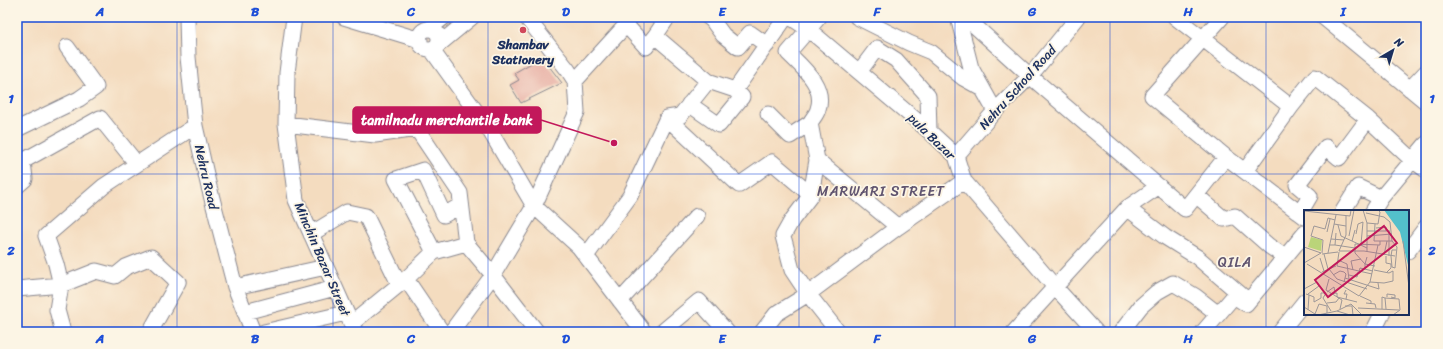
<svg xmlns="http://www.w3.org/2000/svg" width="1443" height="349" font-family="Sriracha,sans-serif">
<rect width="100%" height="100%" fill="#fcf5e5"/>
<filter id="ink" filterUnits="userSpaceOnUse"><feTurbulence type="fractalNoise" baseFrequency=".025" numOctaves="2"/><feDisplacementMap in="SourceGraphic" scale="8" xChannelSelector="R" yChannelSelector="G"/><feConvolveMatrix kernelMatrix="1 2 1 2 8 2 1 2 1" color-interpolation-filters="sRGB"/></filter>
<filter id="wash" filterUnits="userSpaceOnUse"><feTurbulence type="fractalNoise" baseFrequency=".012" numOctaves="4" result="noise"/><feDisplacementMap in="SourceGraphic" scale="16" xChannelSelector="R" yChannelSelector="G"/><feGaussianBlur stdDeviation="0.9" result="paint"/><feColorMatrix in="noise" values="0 0 0 0 0 0 0 0 0 0 0 0 0 0 0 0 0 1.4 0 .05"/><feComposite in="paint" operator="in"/></filter>
<g filter="url(#wash)">
<rect width="100%" height="100%" fill="#f4dcbf"/>
<g id="blocks">
<!-- building -->
<path fill="#e1988f" d="M542,57L562,83L521,103L510,85L519,80L514,73Z"/>
</g>
</g>
<g filter="url(#ink)">
<use href="#blocks" fill-opacity="0" stroke="#88868e" stroke-width="1"/>
<g fill="none" stroke-linecap="round" stroke-linejoin="round">
<defs>
<path id="minor" d="M187,17L188,57L195,126L208,183L235,287L253,332
M294,17L287,73L286,124L296,200L355,332
M344,17L420,40
M630,17L626,25L646,47L655,36
M668,17L655,36L708,81
M708,17L712,20L723,35L738,47L750,33L767,45
M790,17L808,29L929,131L956,156L964,181L1055,287L1096,332
M857,17L909,43L931,52L963,78L983,89
M958,17L971,68L995,111
M965,17L1030,76L1185,209L1226,157
M1175,17L1291,107L1315,77L1368,119L1412,160L1426,170
M1222,17L1152,96L1226,157L1305,217
M1323,17L1426,102
M429,29L444,17
M419 39a10 10 0 1 1 20 0a10 10 0 1 1-20 0Z
M437,46L472,17
M431,49L490,131L534,206L579,247L644,332
M859,72L877,48L896,60L928,96L929,131
M575,81L626,25
M1410,89L1426,72
M689,104L719,125L742,97L735,90
M768,114L790,136L810,123
M667,118L680,116L708,81L735,90L786,17
M286,124L375,135L417,129L460,193L466,243L434,252L406,279L351,324
M17,129L79,99L96,87L67,47
M17,156L23,161L25,179L17,186
M956,156L995,111L1030,76L1078,17
M817,160L898,227L964,181
M23,161L100,118L137,164
M1245,171L1291,107
M1196,195L1224,219L1235,216L1269,246L1285,257
M1127,208L1165,237L1197,257L1246,299
M1343,211L1358,187L1381,198
M1373,211L1381,198L1426,144
M1300,213L1310,196L1297,185L1326,147L1339,158L1368,119
M311,234L347,212L366,216L399,284
M466,243L493,275L537,332
M1408,251L1426,227
M434,252L396,179L423,170L444,215L461,205
M586,256L630,196L667,118L739,185L772,162L811,195
M406,279L442,332
M235,287L326,267
M17,289L61,285L96,271L115,276L126,267L151,257L178,282L150,332
M620,301L697,216
M245,312L335,288
M63,332L57,310L61,285L56,264L46,236L104,186L195,126
M264,332L346,313
M451,332L493,275L534,206L577,112L575,81L568,70L526,17
M662,332L699,301L727,332
M762,332L776,314L808,294L792,270L783,236L792,220L811,195L817,160L810,123C812,119 817,114 818,109C826,86 802,67 788,53L819,17
M838,332L808,294L898,227
M1014,332L1127,208L1159,186
M1121,332L1141,306L1157,292L1173,283L1195,296L1218,314
M1203,332L1234,296L1246,304L1305,233
M1280,332L1305,301
M1373,332L1382,314"/>
</defs>
<!-- minor casing -->
<use href="#minor" stroke="#88868e" stroke-width="17"/>
<!-- minor -->
<use href="#minor" stroke="#fff" stroke-width="15"/>
</g>
</g>
<!-- grid -->
<path fill="none" stroke="#1d4ed8" stroke-width="1" stroke-opacity="0.55" d="M177,17V332M333,17V332M488,17V332M644,17V332M799,17V332M955,17V332M1110,17V332M1266,17V332M17,174H1426"/>
<!-- markers -->
<circle fill="#d1495b" stroke="#fcf5e5" stroke-width="1.5" cx="523" cy="30" r="4"/>
<g text-anchor="middle" stroke-width="3.5" stroke-linejoin="round" paint-order="stroke">
<!-- poi labels -->
<g font-size="13" font-weight="bold" fill="#1b2f5e" stroke="#fcf5e5">
<text x="523" y="49">Shambav<tspan x="523" dy="15">Stationery</tspan></text>
</g>
<!-- street labels -->
<g font-size="13" fill="#1b2f5e" stroke="#fcf5e5">
<text transform="translate(1017 87) rotate(-48)" y="5">Nehru School Road</text>
<text transform="translate(932 136) rotate(44)" y="5">pula Bazar</text>
<text transform="translate(207 177) rotate(77)" y="5">Nehru Road</text>
<text transform="translate(323 259) rotate(67)" y="5">Minchin Bazar Street</text>
</g>
<!-- neighbourhood labels -->
<g font-size="14" letter-spacing="1" fill="#60546f" stroke="#fcf5e5">
<text x="881" y="196">MARWARI STREET</text>
<text x="1235" y="267">QILA</text>
</g>
</g>
<!-- overview -->
<g transform="translate(1304 210)">
<rect width="105" height="105" fill="#f4dcbf"/>
<path d="M7,27L18,30L17,41L4,37Z" fill="#bad479"/>
<path d="M80,0H105V59L96,22Z" fill="#53c0cb"/>
<path fill="none" stroke="#9d9798" stroke-width="1" d="M59,0L63,13V42M0,1L46,6L47,0M62,3L80,7L86,12L88,31L93,37L91,58L88,57L87,46L88,40H92M63,13L74,14L76,2L74,0M30,14L42,16M71,14L70,31H88M34,15L37,26L48,31L51,20M72,18L82,17V21M63,21H86M23,22L26,9M52,24L54,14L59,12M45,26L50,0M63,26L88,24M27,29L40,30M48,31L63,38M99,31L105,77M57,34L59,12M25,35H31L32,23M31,35L51,38M0,37L17,43M35,41H60L91,46M35,41L42,25V6M18,43L19,30L7,26L10,16L21,19L24,8L31,10M24,43L32,5M18,44L34,42M20,44L24,59M80,45L83,31M85,46V21M63,47L61,54L71,56M16,48L20,61M34,50L43,54L45,69M0,53L17,43M3,54L55,86M33,56L68,64M33,56L35,42M25,59L33,69L63,79M61,59V54L51,43V34L76,35V31M49,60L47,51L57,49M18,62L32,56M55,62L56,58L69,61M82,63L87,58V54L82,53V46M29,65L36,61L40,62L42,64L40,72M45,65L53,67L54,62M41,68L75,79L74,73M25,69L22,80L38,90L36,99M66,72L80,73L89,71V61L85,63L70,60M0,79L13,72L15,76L4,84M42,80L40,84H43L42,89M23,82L30,77L31,83M2,84L5,85L4,100M26,84L33,83V87L53,92M5,85L10,87V92L17,88V83H22L19,88L27,101M55,86L66,72L74,35M56,86L67,91V93M83,87V84L91,85V88L87,87M81,88L95,89L96,100L89,105M23,93L32,92L35,88M62,93L71,94L72,98M41,96H48L49,105M0,97L11,104M54,98L95,100M78,99V87L81,88L82,99M33,101L46,105M11,104L15,94L23,96V103M14,105L33,101L47,94L58,105"/>
<path fill="#c2185b" fill-opacity="0.15" stroke="#c2185b" stroke-width="2" d="M80,16L93,33L24,87L11,70Z"/>
<rect width="105" height="105" fill="none" stroke="#1b2f5e" stroke-width="2"/>
</g>
<!-- callouts -->
<path fill="none" stroke="#c2185b" stroke-width="1.5" d="M614 143L541 120"/>
<circle fill="#c2185b" stroke="#fcf5e5" stroke-width="1.5" cx="614" cy="143" r="4"/>
<rect fill="#c2185b" stroke="#c2185b" stroke-width="1.5" x="353" y="107" width="188" height="26" rx="4"/>
<g font-size="14" text-anchor="middle" font-weight="bold" fill="#fff">
<text x="447" y="125">tamilnadu merchantile bank</text>
</g>
<!-- margin -->
<rect width="1443" height="349" fill="none" stroke="#fcf5e5" stroke-width="44"/>
<!-- north arrow -->
<g transform="translate(1393 50) rotate(38)" stroke="#fcf5e5" stroke-width="3" paint-order="stroke">
<path d="M0-3L7 15L0 10L-7 15Z" fill="#1b2f5e"/>
<text y="-6" font-size="11" font-weight="bold" text-anchor="middle" fill="#1b2f5e">N</text>
</g>
<rect x="22" y="22" width="1399" height="305" fill="none" stroke="#1d4ed8" stroke-width="1.5"/>
<g font-size="13" text-anchor="middle" font-weight="bold" fill="#1d4ed8">
<text x="100" y="16">A</text>
<text x="255" y="16">B</text>
<text x="411" y="16">C</text>
<text x="566" y="16">D</text>
<text x="722" y="16">E</text>
<text x="877" y="16">F</text>
<text x="1032" y="16">G</text>
<text x="1188" y="16">H</text>
<text x="1343" y="16">I</text>
<text x="11" y="103">1</text>
<text x="1432" y="103">1</text>
<text x="11" y="255">2</text>
<text x="1432" y="255">2</text>
<text x="100" y="343">A</text>
<text x="255" y="343">B</text>
<text x="411" y="343">C</text>
<text x="566" y="343">D</text>
<text x="722" y="343">E</text>
<text x="877" y="343">F</text>
<text x="1032" y="343">G</text>
<text x="1188" y="343">H</text>
<text x="1343" y="343">I</text>
</g>
</svg>
